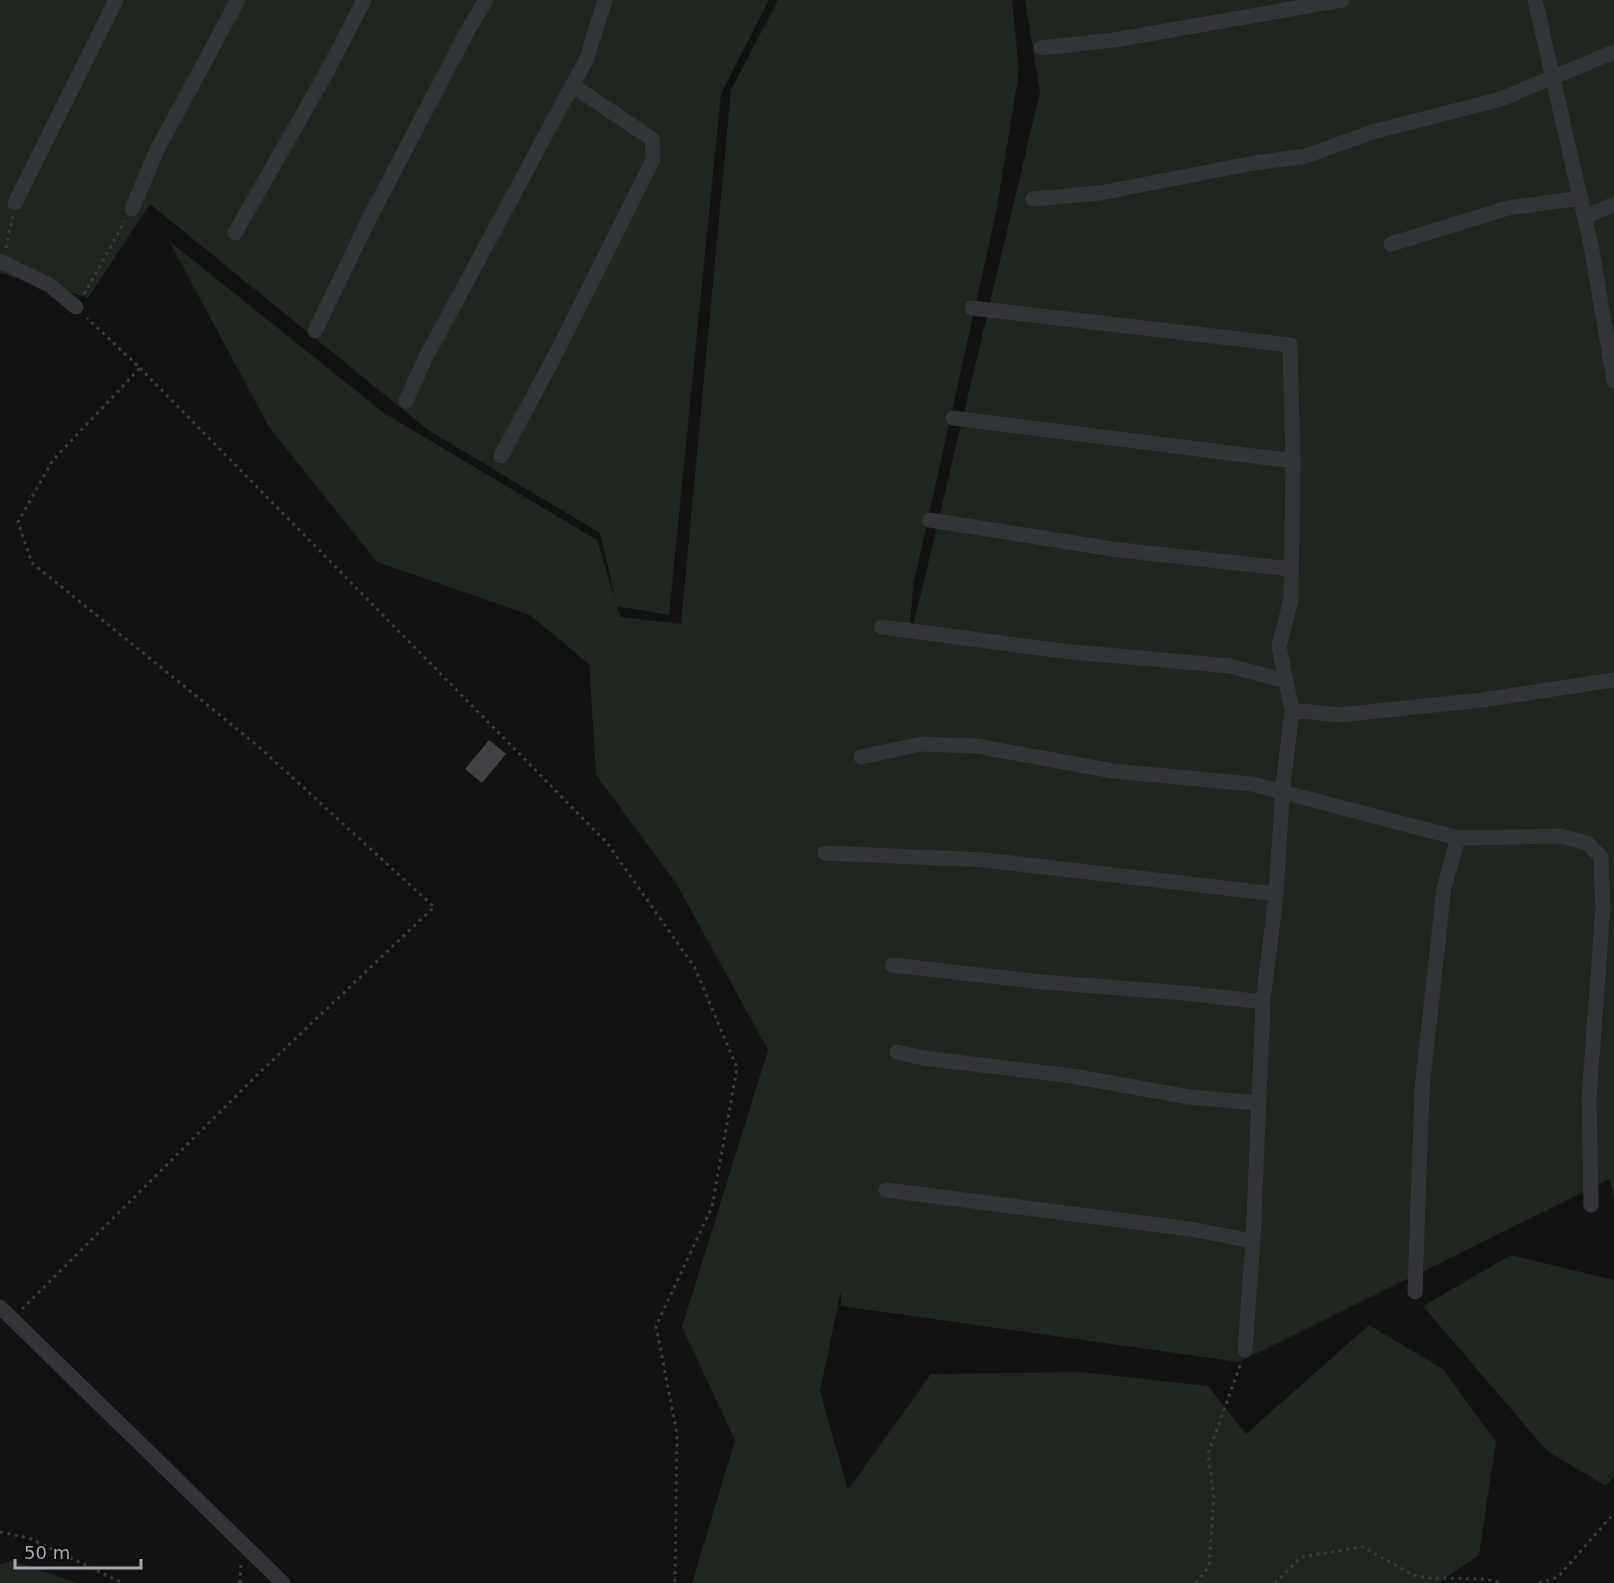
<svg xmlns="http://www.w3.org/2000/svg" width="1614" height="1583" font-family="'DejaVu Sans',sans-serif">
<rect width="100%" height="100%" fill="#121213"/>
<!-- green -->
<path fill="#1f251f" d="M0,0H769L721,94L669,615L617,606L621,617L681,624L731,90L778,0H1012L1019,71L997,208L913,586L909,644L1040,92L1025,0H1614V1201L1610,1179L1239,1362L841,1306V1291L820,1391L848,1490L931,1374L1081,1372L1208,1386L1246,1434L1369,1325L1443,1369L1496,1442L1479,1555L1438,1583H692L735,1440L682,1327L768,1050L676,883L596,775L589,664L530,615L377,562L269,427L169,241L384,413L597,540L616,601L600,533L428,430L150,204L88,298L0,273Z
M1511,1255L1614,1280V1475L1606,1486L1547,1451L1423,1306Z
M13,1561L77,1583H0V1564Z"/>
<!-- building -->
<path fill="#414246" d="M489,740L506,754L482,783L465,769Z"/>
<g fill="none" stroke-linecap="round" stroke-linejoin="round">
<!-- path -->
<path stroke="#393b3e" stroke-width="3" stroke-dasharray="3 4.5" stroke-linecap="butt" d="M6,248L13,216
M84,294L125,221
M140,368L608,844L695,968L737,1068L712,1207L656,1326L677,1434L675,1583
M22,1309L255,1077L434,907L258,746L32,563L18,522L53,460L140,368L87,318
M0,1532L29,1538L123,1583
M240,1583L241,1564
M1196,1583L1209,1566L1214,1497L1208,1454L1241,1363
M1275,1583L1301,1557L1363,1547L1413,1575L1429,1578L1486,1579L1501,1583
M1539,1583L1558,1577L1614,1513"/>
<!-- minor -->
<path stroke="#333438" stroke-width="15" d="M1535,0L1591,245L1614,381
M1041,48L1114,40L1342,0
M1033,199L1100,193L1254,163L1306,156L1372,132L1501,99L1614,52
M15,203L116,0
M132,209L157,150L238,0
M1585,217L1614,204
M235,233L324,77L364,0
M1391,244L1508,208L1581,198
M0,261L49,285L76,307
M972,308L1290,345L1293,461L1291,599L1279,646L1286,681
M315,331L370,217L469,28L486,0
M406,401L425,359L587,58L605,0
M953,418L1293,461
M501,456L558,350L653,160L652,139L572,85
M930,520L1112,549L1291,569
M882,627L1062,651L1230,666L1286,681L1292,710L1283,785L1276,894L1263,1002L1253,1241L1245,1350
M1292,710L1339,715L1482,700L1614,680
M861,757L921,744L977,746L1113,771L1252,784L1458,838L1561,836L1587,843L1601,857L1603,907L1589,1098L1591,1205
M825,853L985,860L1276,894
M892,965L1043,982L1184,993L1263,1002
M897,1052L923,1058L1072,1076L1189,1097L1258,1103
M886,1190L1190,1229L1253,1241
M1415,1292L1422,1088L1444,888L1458,838
M0,1307L283,1583"/>
</g>
<!-- scale -->
<path d="M15 1559v9h126v-9" fill="none" stroke="#a5a8b2" stroke-width="3"/>
<text x="24" y="1559" font-size="18" fill="#a5a8b2" stroke="#0d0d0e" stroke-width="4.5" paint-order="stroke">50 m</text>
</svg>
